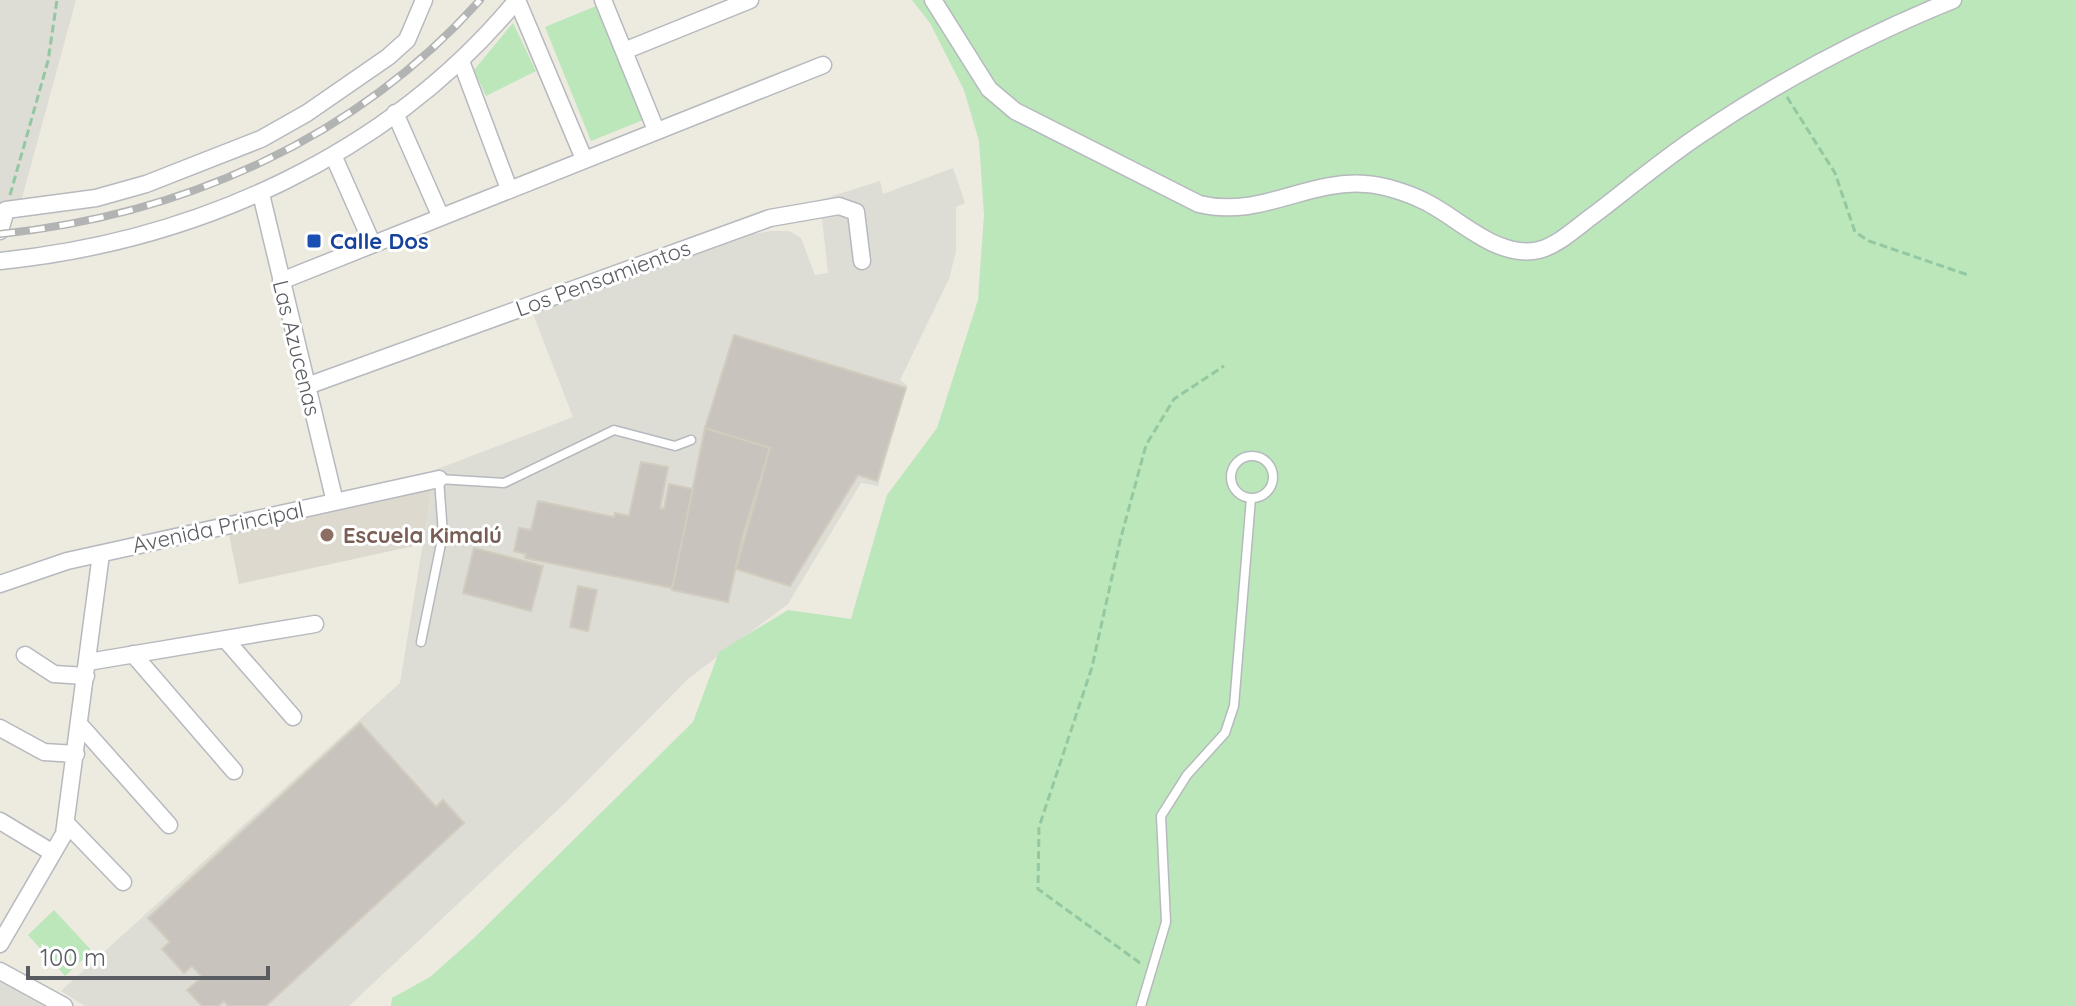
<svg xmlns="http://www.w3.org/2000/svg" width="2076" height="1006" font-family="Quicksand,sans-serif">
<rect width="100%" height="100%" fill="#edeae0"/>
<!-- industrial -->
<path fill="#dddcd5" d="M0,0H76L19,209L0,208Z
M953,168L965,203L956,207V251L949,279L900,380L907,385L878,486L861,483L788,604L689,678L565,803L349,1006H85L61,991L400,683L435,470L573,417L533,314L753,234L771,231H789L801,238L815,275L828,273L820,200L880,181L883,194Z
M0,982L43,1006H0Z"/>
<!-- education -->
<path fill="#ddd9cf" d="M432,486L423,544L239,584L227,525Z"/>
<!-- green -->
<path fill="#bbe7ba" d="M912,0H2076V1006H391L392,998L430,977L474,938L693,722L719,652L788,610L851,619L887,495L937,428L978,300L984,215L979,141L964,90L930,23Z
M596,6L643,120L591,141L545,27Z
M513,23L536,71L486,96L474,70Z
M54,910L92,951L65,976L28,935Z"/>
<!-- building -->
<path fill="#c8c4bd" stroke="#d2ccbe" stroke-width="2" d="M734,335L906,388L877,481L858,475L790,586L736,569L770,448L705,428Z
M705,428L770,448L743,535L728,602L672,590Z
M641,462L668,467L660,508L664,509L669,484L693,489L672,588L525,558L526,554L514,551L519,528L531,530L538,501L614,517L615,513L629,516Z
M474,548L543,566L531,611L463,593Z
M578,586L597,590L588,631L570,627Z
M360,723L436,807L443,800L464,823L266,1006H228L224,1001L218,1006H202L187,990L202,977L192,966L184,973L162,949L170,942L148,918Z"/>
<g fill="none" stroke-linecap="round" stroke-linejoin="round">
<defs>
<path id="service" d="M1231 477a21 21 0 1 1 42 0a21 21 0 1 1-42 0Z
M421,642L443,534L439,479L504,483L614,430L675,446L691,440
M1141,1006L1166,922L1161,816L1187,775L1225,733L1234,706L1251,498"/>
<path id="minor" d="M603,0L656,130
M933,0L989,89L1015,111L1199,204C1261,219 1307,179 1366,184C1383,185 1408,193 1424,201C1458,217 1497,260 1539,250C1559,245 1578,226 1595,214C1630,187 1665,158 1701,134C1781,80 1864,36 1953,0
M624,51L750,0
M461,61L509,189
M395,113L440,215
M333,155L372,243
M261,194L335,502
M0,231L6,210L96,198L146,184L261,139L307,113L388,57L407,40L424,0
M0,261C197,241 389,155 517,0L584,159
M281,281L823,65
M307,386L770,218L839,206L856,212L862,261
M0,584L67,561L439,479
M225,639L293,717
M133,654L234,771
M25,655L54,674L86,676
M88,662L315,624
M80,725L169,825
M0,728L44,752L76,754
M0,821L53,853
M66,823L123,882
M0,944L64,834L101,554
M0,971L64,1006"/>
</defs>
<!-- service casing -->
<use href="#service" stroke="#b6b9be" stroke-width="11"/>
<!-- minor casing -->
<use href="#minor" stroke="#b6b9be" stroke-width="19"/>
<!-- path -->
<path stroke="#93c8a2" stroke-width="3" stroke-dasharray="8 4" stroke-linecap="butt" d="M1787,97L1835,173L1855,232L1869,241L1968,275
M10,195L48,61L57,0
M1140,963L1038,889L1039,827L1092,667L1120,541L1146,445L1174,399L1224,366"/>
<!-- service -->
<use href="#service" stroke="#fff" stroke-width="8"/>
<!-- minor -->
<use href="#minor" stroke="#fff" stroke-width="16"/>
<defs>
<path id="rail" d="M0,234C183,215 356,139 480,0"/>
</defs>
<!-- rail casing -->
<use href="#rail" stroke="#b2b3b3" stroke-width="8"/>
<!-- rail -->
<use href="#rail" stroke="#fff" stroke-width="5" stroke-dasharray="15" stroke-linecap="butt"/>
</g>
<!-- markers -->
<rect fill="#1a4fb4" stroke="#fff" stroke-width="3" x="306" y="233" width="16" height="16" rx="4"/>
<circle fill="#8d6e63" stroke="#fff" stroke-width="3" cx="327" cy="535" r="8"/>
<g text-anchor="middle" stroke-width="6" stroke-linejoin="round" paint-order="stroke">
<!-- transit labels -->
<g font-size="22" font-weight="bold" fill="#164399" stroke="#fff" text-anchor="start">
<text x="330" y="249">Calle Dos</text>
</g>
<!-- street labels -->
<g font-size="22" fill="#595d62" stroke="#fff">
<text transform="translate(603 278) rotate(-20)" y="8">Los Pensamientos</text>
<text transform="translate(297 348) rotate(76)" y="8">Las Azucenas</text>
<text transform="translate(218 527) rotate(-12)" y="8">Avenida Principal</text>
</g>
<!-- education labels -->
<g font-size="22" font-weight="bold" fill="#785e54" stroke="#fff" text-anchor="start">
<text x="343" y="543">Escuela Kimalú</text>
</g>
</g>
<!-- scale -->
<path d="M28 966v12h240v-12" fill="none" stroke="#595d62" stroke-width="4"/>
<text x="40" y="966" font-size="24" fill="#595d62" stroke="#ffffff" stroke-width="6" paint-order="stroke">100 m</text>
</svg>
